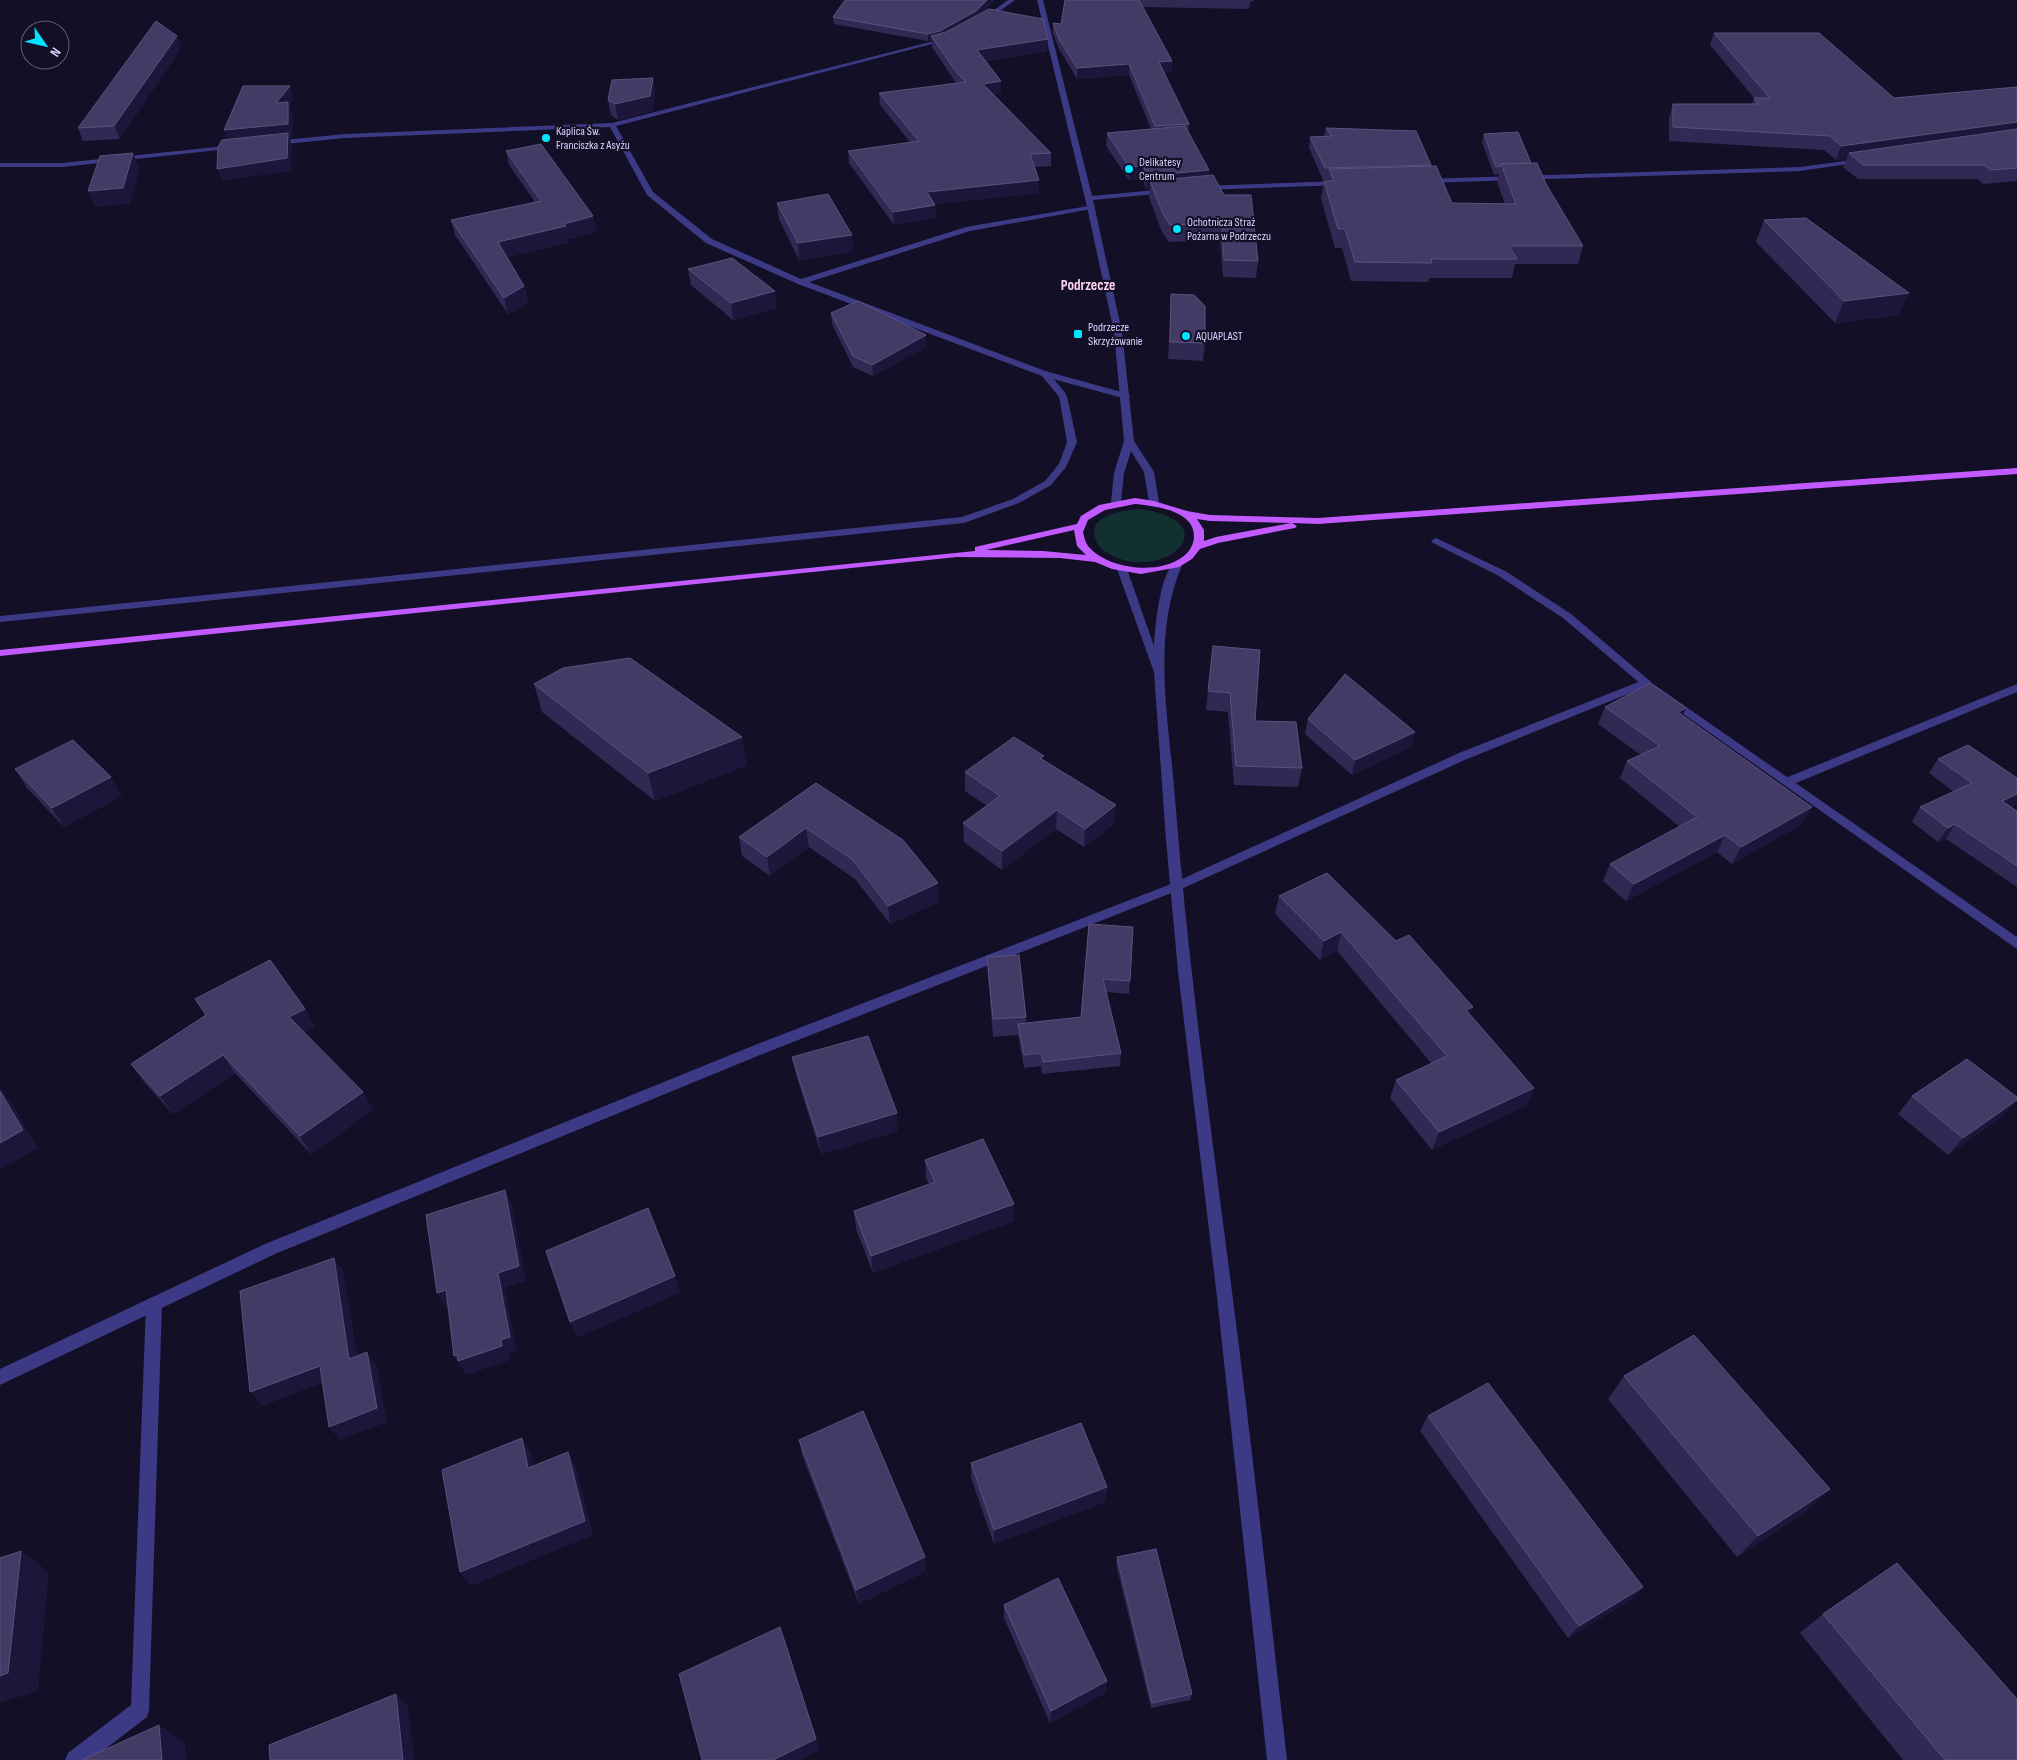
<svg xmlns="http://www.w3.org/2000/svg" width="2017" height="1760" font-family="'Sofia Sans Condensed',sans-serif">
<rect width="100%" height="100%" fill="#130f26"/>
<!-- green -->
<path fill="#12302f" d="M1141,509C1233,523 1160,587 1106,552C1101,549 1096,544 1095,537C1088,514 1126,510 1141,509Z"/>
<g fill="none" stroke-linecap="round" stroke-linejoin="round">
<!-- service -->
<path fill="#3d3a85" fill-rule="evenodd" d="M1045,371L1129,394L1130,396L1126,399L1042,376V372Z
M1063,393L1067,396L1077,442L1066,467L1051,485L1019,503L964,523L0,622V616L962,517L1013,499L1045,481L1059,464L1067,442L1059,396Z
M1436,538L1507,572L1571,614L1650,681L1651,683L1650,685H1642L1563,618L1499,576L1433,543L1431,541Z
M2017,684V692L1791,785L1787,786L1781,782L1783,779Z
M154,1297L160,1299L162,1304L149,1710L147,1717L91,1760H65L68,1753L131,1705L146,1304L148,1299Z"/>
<!-- minor -->
<path fill="#3d3a85" fill-rule="evenodd" d="M1008,0H1015L986,21H982V19Z
M946,38L951,39L616,126L653,192L712,239L801,279L966,227L1094,205L1095,207L1091,209L970,231L809,282L1048,372L1066,394V398H1060L1042,376L798,284L706,243L647,195L610,127L345,138L275,145L272,143L275,141L345,134L612,123Z
M235,145L238,147L237,148L62,167H0V163H62Z
M1646,679L2017,937V949L1645,687L1467,759L1179,890L760,1055L275,1254L0,1385V1369L265,1244L750,1047L1171,884L1459,753Z"/>
<!-- tertiary -->
<path fill="#3d3a85" fill-rule="evenodd" d="M1037,0H1043L1092,196L1166,189L1170,191L1166,193L1093,200L1122,332L1134,441L1154,472L1159,502L1154,505L1149,502L1144,472L1131,451L1124,473L1121,502L1116,505L1111,502L1114,473L1124,441L1114,332L1087,207Z
M1860,159L1862,160V162L1800,171L1426,183L1422,181L1426,179L1800,167Z
M1341,181L1345,183L1344,185L1203,190L1199,188L1203,186Z
M1177,562L1182,565C1151,638 1169,721 1175,798C1187,953 1208,1107 1228,1261C1250,1427 1268,1594 1287,1760H1267L1217,1297L1178,971L1166,840L1154,672L1117,569L1122,566L1127,569L1154,646C1155,630 1160,567 1177,562Z"/>
<!-- primary -->
<path fill="#c25bff" fill-rule="evenodd" d="M2017,468V474L1318,524L1292,523L1297,526L1295,528L1218,543L1200,549L1192,559L1179,567L1141,574L1112,569L1095,562L1060,558L957,557L0,656V650L975,551V547L1077,524L1081,516L1099,505L1135,498L1154,501L1187,511L1210,515L1318,518ZM1135,504C1154,506 1194,510 1194,536C1194,545 1189,553 1181,558C1157,575 1107,569 1088,546C1085,542 1084,536 1083,532L1088,520L1105,510ZM1197,519L1210,521L1291,523L1216,537L1204,541V530ZM1074,530L1077,546L1086,555L1043,551L986,550Z"/>
</g>
<!-- wall -->
<path fill="#312854" d="M845,0H994L981,13L1047,51L985,61L1001,81V93L993,94L1051,153V166L1034,167L1039,193L935,204L936,218L894,225L849,163L848,151L910,142L880,105L879,93L956,83L932,47V40L928,41L834,24L833,17Z
M1065,0H1254V1L1250,2L1249,9L1143,7L1172,61L1171,72H1164L1189,124L1188,132L1209,170V176L1258,261L1256,278L1223,277L1220,240L1169,242L1161,230L1149,197L1150,189H1146L1143,179L1129,180L1106,146L1107,133L1151,129L1129,75L1077,79L1059,49L1053,33V23L1061,24Z
M1714,33L1894,98L2017,87V181L1983,184L1978,179H1858L1843,167L1847,158L1836,160L1824,150L1669,141V118L1673,104H1752L1754,98L1710,45Z
M181,48L120,139L83,141L78,128Z
M653,78L655,93L652,111L618,120L611,115L608,100Z
M1326,128L1431,165V166L1452,203L1505,204L1497,182L1499,174L1494,175L1482,142L1484,134L1531,163L1546,184L1583,246L1578,264H1515L1512,278H1429L1428,282L1351,281L1342,248H1335L1321,199L1324,181H1327L1328,180H1323L1309,148L1310,137L1324,136Z
M506,151L593,216L596,232L569,239V242L507,257L524,286L528,302L508,314L455,235L451,220L535,202L509,165Z
M777,203L852,235L853,252L799,260L779,219Z
M1764,220L1899,315L1835,323L1756,242Z
M688,269L777,308L733,320L691,285Z
M1171,294L1205,343L1203,361L1168,359Z
M831,313L926,335V347L873,376L853,367L832,324Z
M1213,646L1255,721L1302,768L1298,787L1234,785L1228,712L1206,710Z
M534,684L747,765L655,801L542,712Z
M1605,707L1683,716L1802,824L1732,864L1717,852L1626,901L1603,881L1610,864L1680,827L1620,778L1627,761L1641,755L1598,724Z
M1308,719L1415,732L1411,747L1352,775L1305,734Z
M1938,759L2017,778V804L2011,807L2017,811V887L1946,839L1938,842L1912,822L1920,807L1954,792L1929,773Z
M1044,760L1114,824L1084,847L1056,829L1002,870L964,842L963,823L987,806L965,791V772Z
M15,769L122,796L64,827L27,788Z
M816,783L939,902L890,924L855,879L809,847L770,876L742,856L739,837Z
M1327,873L1470,1015L1534,1088L1526,1106L1432,1150L1390,1098L1396,1080L1432,1064L1337,951L1320,960L1275,914L1279,896Z
M1089,924L1130,981L1129,994L1106,992L1121,1053L1120,1066L1042,1074L1041,1066L1024,1068L1018,1035L993,1037L988,976L987,957L1026,1017V1023L1081,1017Z
M305,1009L315,1027L304,1033L363,1092L373,1110L311,1154L235,1073L173,1114L144,1082L131,1064Z
M792,1057L898,1131L821,1154L796,1075Z
M1912,1096L2003,1116L1948,1155L1898,1114Z
M925,1160L1014,1221L873,1273L856,1229L854,1211L929,1184L926,1178Z
M1624,1376L1808,1510L1737,1557L1608,1399Z
M1428,1416L1643,1587L1631,1600L1568,1638L1420,1431Z
M799,1440L926,1571L859,1604L802,1455Z
M971,1463L1107,1487L1105,1502L994,1544L971,1478Z
M1117,1557L1192,1694L1190,1700L1151,1708L1116,1564Z
M1004,1605L1107,1681L1105,1693L1050,1723L1004,1618Z
M1823,1614L2017,1760H1903L1800,1633Z"/>
<!-- shaded-wall -->
<path fill="#1d163a" d="M987,0H994L976,18L940,38L931,36L932,40L928,41V34Z
M177,36L181,48L120,139L114,126Z
M1048,39L1047,51L977,62V50Z
M1172,61L1171,72L1159,73V62Z
M1129,64V75L1077,79V68Z
M653,78L655,93L652,111L618,120L615,104Z
M1001,81V93L983,96V84Z
M290,86L294,99L289,105L293,116L292,138H289L292,145L291,171L222,181L217,169L229,144L224,130L276,103Z
M2017,122V134L1849,153L1847,158L1836,160L1841,146Z
M133,153L140,169L130,204L95,207L88,191Z
M1143,166V179L1129,180V167Z
M1209,170L1208,184L1150,181V189H1146L1147,176Z
M1039,180V193L927,205V192Z
M935,205L936,218L894,225L893,212Z
M593,216L596,232L569,239V242L502,258L498,242Z
M852,235L853,252L799,260L798,243Z
M524,286L528,302L508,314L504,298Z
M775,291L777,308L733,320L731,303Z
M1909,293L1899,315L1835,323L1844,301Z
M926,335V347L873,376L872,365Z
M1686,708L1679,725L1678,712Z
M1415,732L1411,747L1352,775L1355,760Z
M742,737L747,765L655,801L648,773Z
M111,777L122,796L64,827L52,808Z
M2017,794V804L1993,816L2002,801Z
M1116,805L1114,824L1084,847L1085,829Z
M1812,807L1802,824L1732,864L1741,847Z
M1057,810L1056,829L1002,870V851Z
M1955,824L1946,839L1938,842L1948,828Z
M806,828L809,847L770,876L767,857Z
M1725,835L1717,852L1626,901L1634,884Z
M938,883L939,902L890,924L888,906Z
M1341,932L1337,951L1320,960L1324,941Z
M1473,1007L1467,1025L1466,1010Z
M305,1009L315,1027L299,1036L289,1017Z
M223,1055L235,1073L173,1114L160,1096Z
M1534,1088L1526,1106L1432,1150L1439,1132Z
M0,1089L12,1104L38,1148L0,1170Z
M363,1092L373,1110L311,1154L300,1136Z
M2017,1100L2003,1116L1948,1155L1963,1138Z
M897,1113L898,1131L821,1154L818,1137Z
M505,1190L512,1205L526,1281L505,1288L517,1351L509,1354L510,1360L466,1375L454,1356L501,1340L498,1273Z
M1014,1204V1221L873,1273L871,1256Z
M334,1258L344,1273L360,1373L349,1359Z
M675,1276L680,1293L577,1338L570,1322Z
M446,1290L455,1305L446,1308L437,1293Z
M367,1352L377,1367L387,1422L340,1440L329,1427Z
M320,1366L330,1380L262,1406L250,1392Z
M522,1438L531,1453L537,1483L528,1468Z
M568,1452L576,1467L593,1535L471,1586L460,1572Z
M1107,1487L1105,1502L994,1544V1530Z
M1830,1489L1808,1510L1737,1557L1758,1536Z
M21,1551L49,1572L38,1691L0,1703V1676Z
M925,1557L926,1571L859,1604L856,1590Z
M1643,1587L1631,1600L1568,1638L1579,1626Z
M785,1640L820,1750L800,1760H773Z
M1107,1681L1105,1693L1050,1723L1051,1711Z
M396,1694L408,1706L414,1760H403Z
M159,1725L185,1742L186,1760H162Z"/>
<!-- building -->
<path fill="#433a66" stroke="#5a527e" d="M845,0H987L976,11L940,31L928,34L833,17Z
M1065,0H1139L1172,61L1159,62L1189,124L1155,126L1129,64L1077,68L1059,39L1053,23L1061,24Z
M989,9L1043,19L1048,39L977,50L1001,81L983,84L1051,153L1030,154L1039,180L927,192L935,205L893,212L848,151L919,141L879,93L966,82L957,73L931,36L946,32Z
M156,21L177,36L114,126L78,128Z
M1714,33H1819L1894,98L2017,87V122L1841,146L1830,136L1673,127V104H1758L1754,98H1770Z
M653,78L650,96L615,104L608,100L612,80Z
M243,86H290L276,103L288,102V124L224,130Z
M1185,126L1209,170L1147,176L1143,166L1129,167L1107,133Z
M1326,128L1416,131L1431,165L1325,168L1310,137L1332,136Z
M2017,129V168L1990,170L1984,165H1863L1849,153Z
M1518,132L1531,163L1501,164V166L1496,167L1484,134Z
M288,133L287,158L217,169L218,147L222,140Z
M541,144L593,216L564,224L566,226L498,242L524,286L504,298L451,220L541,201L506,151Z
M133,153L123,188L88,191L100,156Z
M1537,163L1546,184L1583,246H1509L1517,259H1431L1432,263L1355,262L1345,229H1338L1324,181H1334L1329,169L1436,166L1452,203L1516,204L1501,164Z
M1213,175L1224,195H1251L1258,261L1224,260L1222,223L1170,225L1163,214L1150,181Z
M828,194L852,235L798,243L777,203Z
M1806,218L1909,293L1844,301L1764,220Z
M732,258L775,291L731,303L688,269Z
M1171,294L1194,295L1205,306V343L1170,342Z
M858,301L926,335L872,365L853,356L831,313Z
M1213,646L1260,650L1255,721L1296,722L1302,768L1236,766L1230,693L1208,691Z
M630,658L742,737L648,773L534,684L563,668Z
M1345,674L1415,732L1355,760L1308,719Z
M1650,683L1686,708L1678,712L1812,807L1741,847L1725,835L1634,884L1610,864L1697,817L1627,761L1660,746L1605,707Z
M1014,737L1044,756L1040,758L1116,805L1085,829L1057,810L1002,851L963,823L1000,796L965,772Z
M73,740L111,777L52,808L15,769Z
M1968,745L2017,778V794L2002,801L2017,811V866L1955,824L1948,828L1920,807L1972,783L1938,759Z
M816,783L903,840L938,883L888,906L853,860L806,828L767,857L739,837Z
M1327,873L1396,941L1409,935L1473,1007L1466,1010L1534,1088L1439,1132L1396,1080L1447,1056L1341,932L1324,941L1279,896Z
M1089,924L1133,927L1130,981L1103,979L1121,1053L1043,1062L1041,1053L1024,1055L1018,1024L1081,1017Z
M1019,955L1026,1017L993,1019L987,957Z
M270,960L305,1009L289,1017L363,1092L300,1136L223,1055L160,1096L131,1064L206,1015L195,999Z
M868,1036L897,1113L818,1137L792,1057Z
M1967,1059L2017,1097V1100L1963,1138L1912,1096Z
M0,1091L23,1130L0,1143Z
M983,1139L1014,1204L871,1256L854,1211L935,1182L925,1160Z
M505,1190L519,1266L498,1273L510,1337L501,1340L502,1346L458,1361L457,1355L454,1356L446,1290L437,1293L426,1215Z
M648,1208L675,1276L570,1322L546,1251Z
M334,1258L349,1359L367,1352L377,1408L329,1427L320,1366L250,1392L240,1291Z
M1694,1335L1830,1489L1758,1536L1624,1376Z
M1488,1383L1643,1587L1579,1626L1428,1416Z
M863,1411L925,1557L856,1590L799,1440Z
M1081,1423L1107,1487L994,1530L971,1463Z
M522,1438L528,1468L568,1452L585,1521L460,1572L442,1470Z
M1156,1549L1192,1694L1152,1703L1117,1557Z
M21,1551L8,1673L0,1676V1558Z
M1897,1563L2017,1699V1760H1945L1823,1614Z
M1058,1578L1107,1681L1051,1711L1004,1605Z
M780,1627L816,1739L773,1760H702L679,1674Z
M396,1694L403,1760H270L269,1745Z
M159,1725L162,1760H82Z"/>
<!-- markers -->
<g fill="#00e5ff" stroke="#130f26" stroke-width="2">
<circle cx="546" cy="138" r="5"/>
<circle cx="1129" cy="169" r="5"/>
<circle cx="1177" cy="229" r="5"/>
<rect x="1073" y="329" width="10" height="10" rx="2.5"/>
<circle cx="1186" cy="336" r="5"/>
</g>
<g text-anchor="middle" stroke-width="4.5" stroke-linejoin="round" paint-order="stroke">
<!-- far-poi labels -->
<g font-size="12" fill="#d9d4ff" stroke="#130f26" text-anchor="start">
<text x="556" y="135">Kaplica Św.<tspan x="556" dy="14">Franciszka z Asyżu</tspan></text>
<text x="1139" y="166">Delikatesy<tspan x="1139" dy="14">Centrum</tspan></text>
<text x="1187" y="226">Ochotnicza Straż<tspan x="1187" dy="14">Pożarna w Podrzeczu</tspan></text>
<text x="1088" y="331">Podrzecze<tspan x="1088" dy="14">Skrzyżowanie</tspan></text>
<text x="1196" y="340">AQUAPLAST</text>
</g>
<!-- far-quarter labels -->
<g font-size="15" font-weight="bold" fill="#ffd6f0" stroke="#130f26">
<text x="1088" y="290">Podrzecze</text>
</g>
</g>
<!-- north arrow -->
<g transform="translate(45 45) rotate(124)"><circle r="24" fill="#130f26" stroke="#625e7d"/>
<path d="M0-4L9 19L0 12L-9 19Z" fill="#00e5ff"/>
<text y="-8" font-size="14" font-weight="bold" text-anchor="middle" fill="#d9d4ff">N</text>
</g>
</svg>
